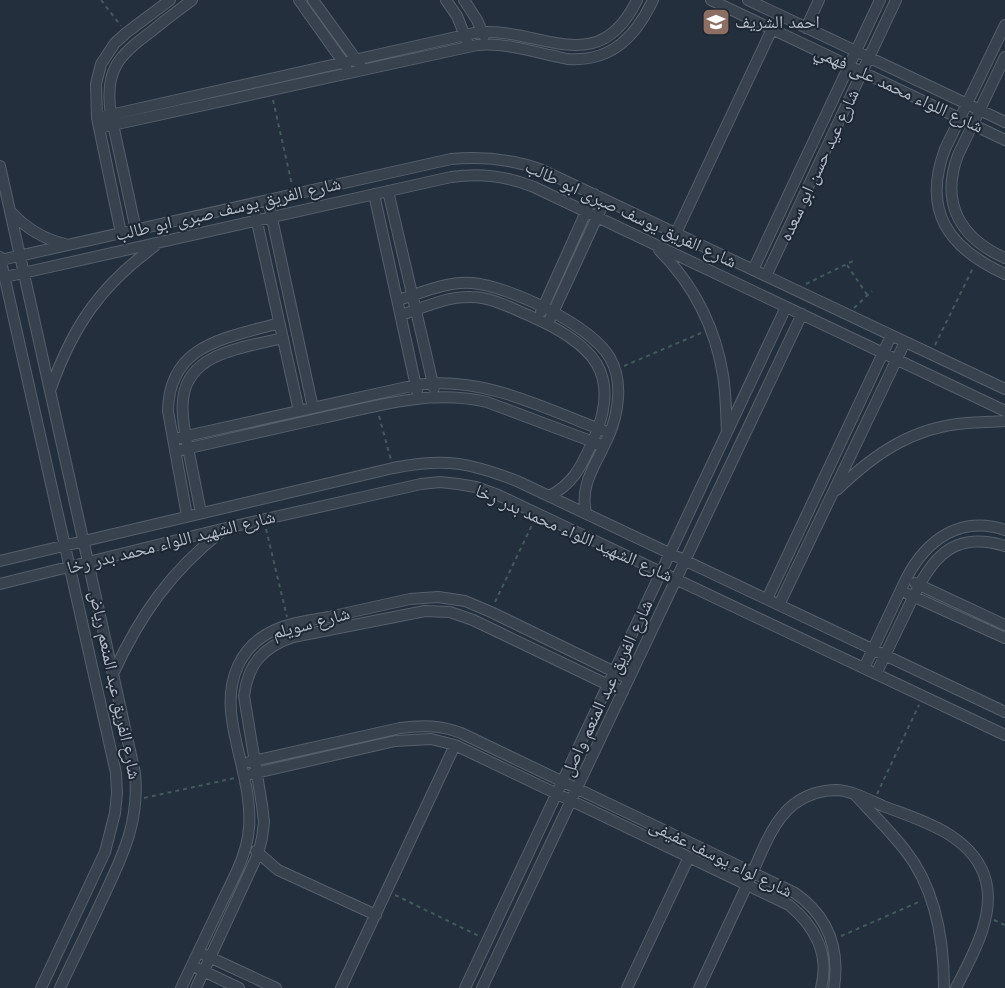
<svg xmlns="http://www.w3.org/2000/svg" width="1005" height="988" font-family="Arial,'Noto Naskh Arabic',sans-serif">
<rect width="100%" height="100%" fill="#242f3e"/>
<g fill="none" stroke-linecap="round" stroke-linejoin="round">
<defs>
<path id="minor" d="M299,0L346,66
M313,0L360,65
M446,0L457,16L467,41
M464,0L477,20L484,36
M711,0L1005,140
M748,0L1005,122
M1005,25L945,149C922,211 948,248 1005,274
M806,28L819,0
M1005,57L958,155C940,203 960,238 1005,258
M97,118L474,33C537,24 597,83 637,0
M99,128L477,45C502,43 525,49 549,55C555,56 562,58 568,59C612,62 636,36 653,0
M0,166L135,773C140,824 121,859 100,904C87,932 73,960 60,988
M388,191L434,388
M374,194L417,391
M268,200L313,408
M253,204L299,411
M12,213C27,229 43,239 65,244
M136,230L111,115C104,70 118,56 152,31C165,20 179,10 192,0
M121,233L97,118L96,84L101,64L115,43L126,33L170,0
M676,233L772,29
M659,250C693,284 715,327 723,375C726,394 726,413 727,432
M0,257L116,773L117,793L115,813L105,852L41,988
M1,260L451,159C483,156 512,159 542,170L1005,389
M753,270L880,0
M766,276L896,0
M5,277L451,177C481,173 506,176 534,187L1005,411
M398,300C421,293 447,281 472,283C509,286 591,325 610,358C617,370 619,384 618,398C617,411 614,424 609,435C598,462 579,483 586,513
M541,312L594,194
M401,315C423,308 447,296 471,297C491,297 509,307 528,315C593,344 625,373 591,445C581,467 572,485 549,496
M550,319L605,200
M51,388C73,326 101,285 155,246
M173,439L416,385C485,375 547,410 610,433
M176,451C224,440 273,429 322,418C379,406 428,389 487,402L604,446
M837,490C874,454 913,427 967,423C979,422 992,422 1005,421
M201,513C197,493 193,473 189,453C182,416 172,379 213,358C231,348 262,343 283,338
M187,516L168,411C169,343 228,338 279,323
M0,561L393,468C445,458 468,462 517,481L1005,712
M915,583L1005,625
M0,584L226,528L421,484L440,482L458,484L476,487L498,495L1005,735
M908,594L1005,638
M767,599L891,336
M779,605L905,342
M864,668L906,579C926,540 960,515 1005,530
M113,674C140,615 171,571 222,531
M876,674C886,653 896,633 906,612C928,566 946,528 1005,546
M249,762L400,728C422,725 440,725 461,733L795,893C828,916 840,948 834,988
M251,774L395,741L431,739L455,745L789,905C815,926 830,955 821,988
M856,796C873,814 890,831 905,850C936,889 944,941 944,988
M256,851L278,870L376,915
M205,955L276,988
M199,969L239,988
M181,988C195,959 208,931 222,902C233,879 247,855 249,828C252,792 237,755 232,720C226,681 239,645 277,629C293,622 312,620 329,617C356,611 383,605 410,599L438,597L465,601L491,612L629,679
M196,988L258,854L262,838L264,822L262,805L244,696C248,664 263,647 293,637L425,611L450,612L473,620L623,692
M341,988L455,745
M465,988L786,307
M482,988L802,314
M627,988L689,857
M699,988C715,954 731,919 747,885C760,858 770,823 794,804C806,795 822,790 837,790C853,791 869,800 883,806C922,821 974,835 986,881C995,917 972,956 956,988"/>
</defs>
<!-- minor casing -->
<use href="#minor" stroke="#565f6c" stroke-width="12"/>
<!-- path -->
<path stroke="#44595c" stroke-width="2" stroke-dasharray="4 4" stroke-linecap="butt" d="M101,0L121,26
M273,100L292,185
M847,265L868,296
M806,284L853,261
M854,308L872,291
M935,345L974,266
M624,366L701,333
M379,416L391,460
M266,529L287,617
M495,602L533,523
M877,794L919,705
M144,798L235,778
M395,895L479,936
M994,920L1005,925
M841,936L921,901"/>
<!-- minor -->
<use href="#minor" stroke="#38414e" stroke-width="10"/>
</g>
<!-- icons -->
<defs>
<symbol id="school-square" viewBox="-11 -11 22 22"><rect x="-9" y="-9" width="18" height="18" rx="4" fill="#8d6e63" stroke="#1d2633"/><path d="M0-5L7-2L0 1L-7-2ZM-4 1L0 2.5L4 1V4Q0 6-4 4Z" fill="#fff"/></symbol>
</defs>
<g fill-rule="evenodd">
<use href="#school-square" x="700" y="6" width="32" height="32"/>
</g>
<g text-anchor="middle" stroke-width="4" stroke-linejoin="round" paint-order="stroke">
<!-- poi labels -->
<g font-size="18" fill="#b4bcc9" stroke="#1d2633" text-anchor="start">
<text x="735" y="28">احمد الشريف</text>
</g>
<!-- street labels -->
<g font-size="18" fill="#b4bcc9" stroke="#1d2633">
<text transform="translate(899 89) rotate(25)" y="6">شارع اللواء محمد على فهمي</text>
<text transform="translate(819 165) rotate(-65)" y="6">شارع عيد حسن ابو سعده</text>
<text transform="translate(228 209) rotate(-13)" y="6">شارع الفريق يوسف صبرى ابو طالب</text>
<text transform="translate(631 214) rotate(25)" y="6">شارع الفريق يوسف صبرى ابو طالب</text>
<text transform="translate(574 533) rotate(24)" y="6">شارع الشهيد اللواء محمد بدر رخا</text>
<text transform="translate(171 542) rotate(-14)" y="6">شارع الشهيد اللواء محمد بدر رخا</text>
<text transform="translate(311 623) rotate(-15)" y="6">شارع سويلم</text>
<text transform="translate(115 685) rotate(78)" y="6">شارع الفريق عبد المنعم رياض</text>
<text transform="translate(607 688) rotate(-65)" y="6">شارع الفريق عبد المنعم واصل</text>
<text transform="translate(721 858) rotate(26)" y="6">شارع لواء يوسف عفيفى</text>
</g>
</g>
</svg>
